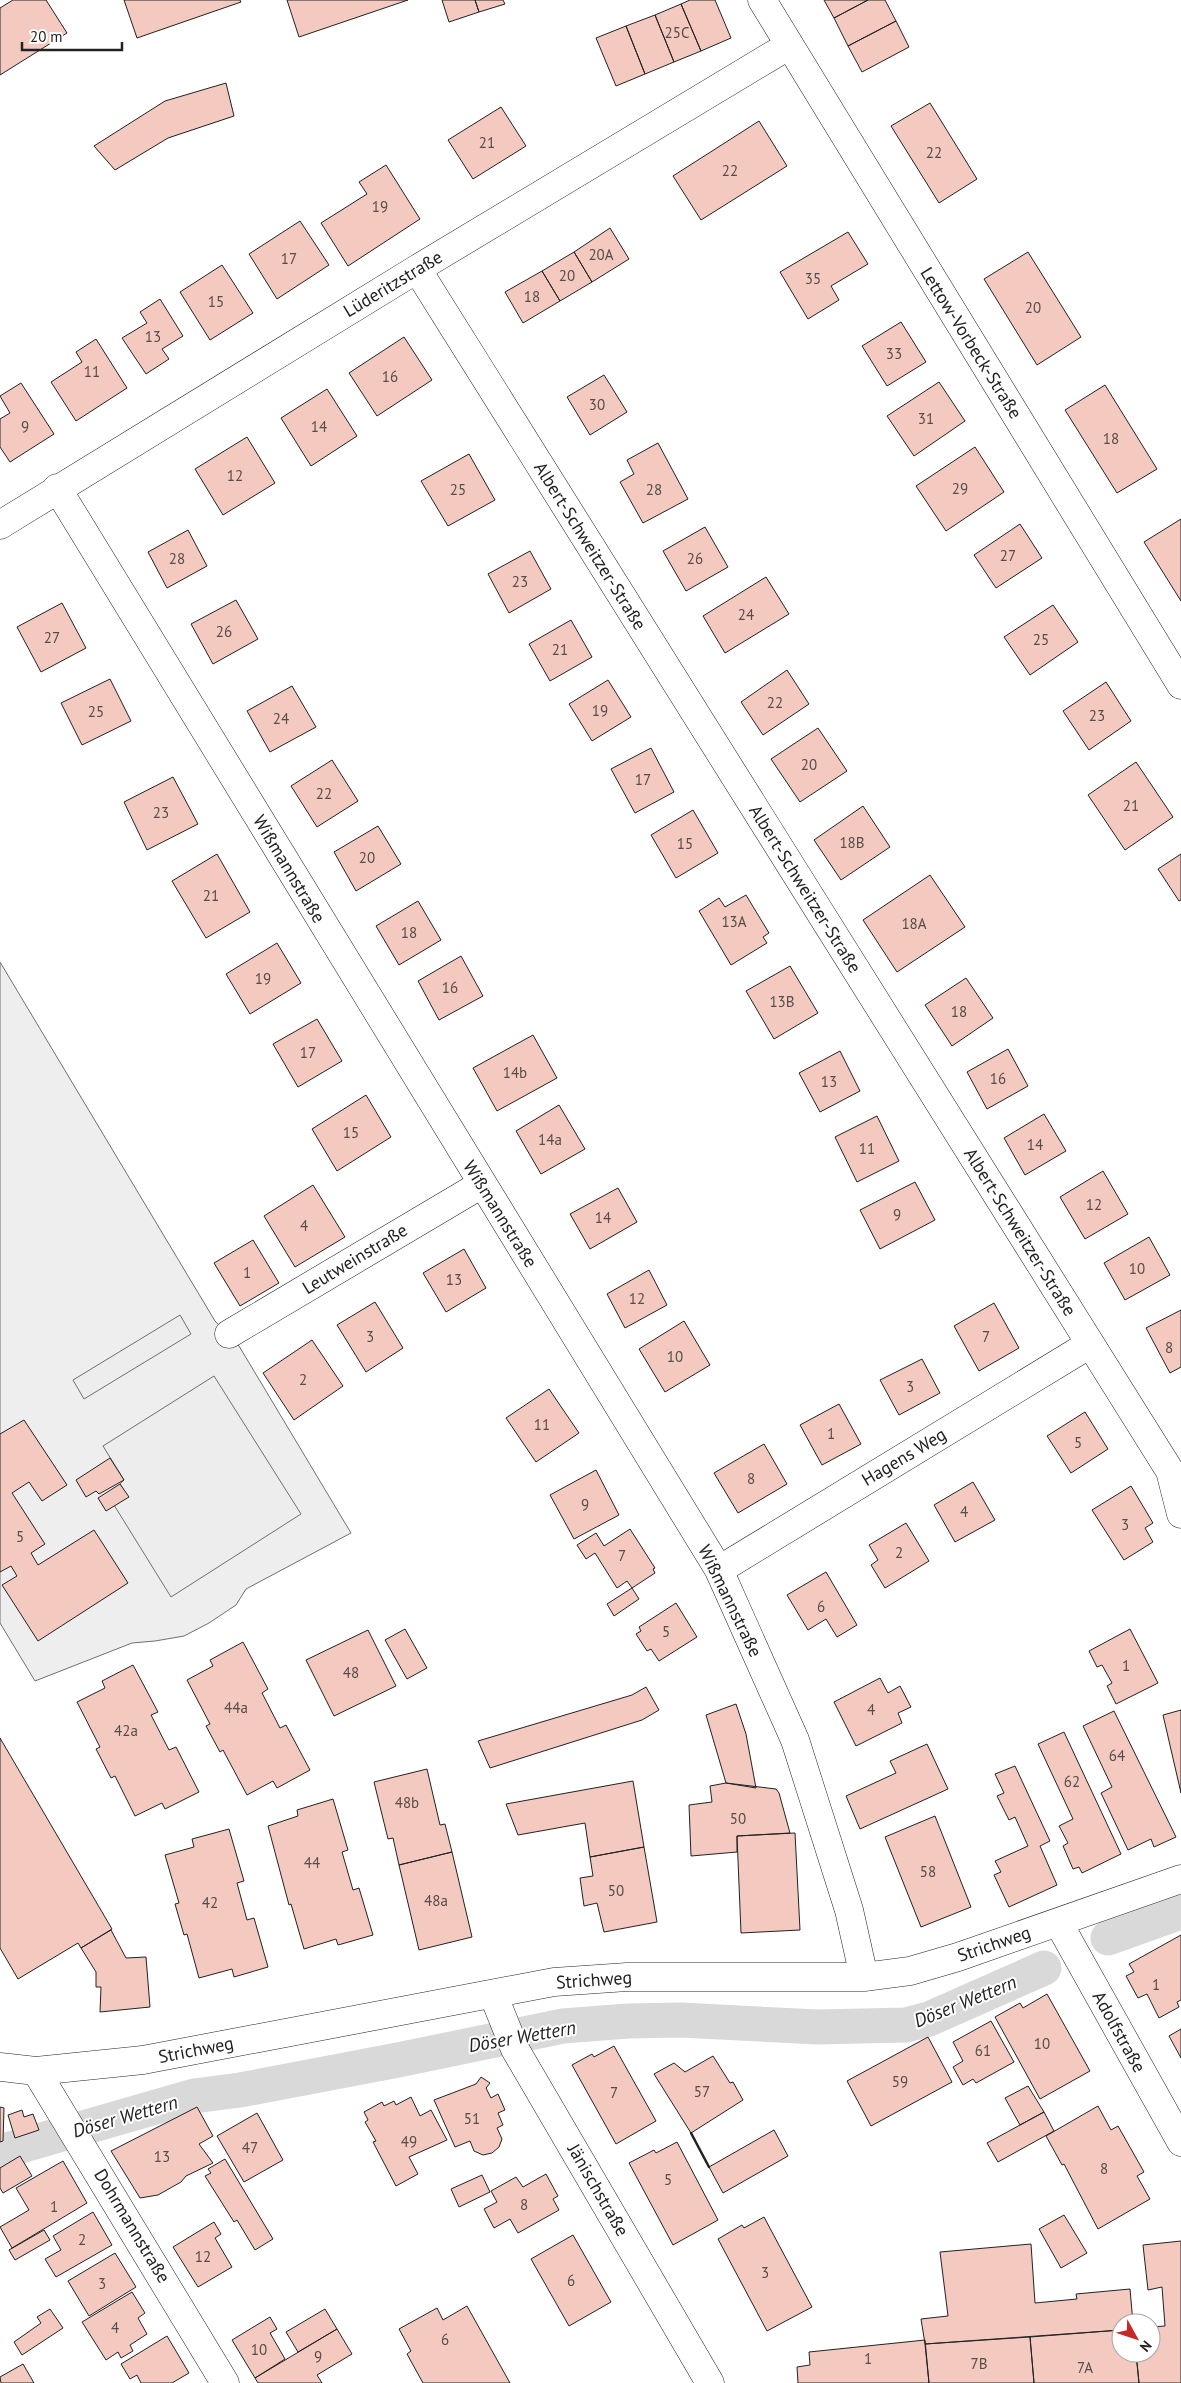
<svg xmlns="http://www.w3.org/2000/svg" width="1181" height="2383" font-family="'PT Sans',sans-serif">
<rect width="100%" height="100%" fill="#fff"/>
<!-- green -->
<path fill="#eee" stroke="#6f6f6f" d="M0,962L215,1321L239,1346L351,1533L246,1589L236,1605L209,1623L184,1636L155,1641L132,1643L35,1681L0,1623Z"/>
<!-- parking -->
<path fill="#ededed" stroke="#6f6f6f" d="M180,1315L191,1334L84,1399L73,1380Z
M214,1376L301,1514L171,1597L114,1505L128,1497L120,1484L124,1480L103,1446Z"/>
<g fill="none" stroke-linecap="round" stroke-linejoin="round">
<!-- canal -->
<path stroke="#d9d9d9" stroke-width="35" d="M1108,1938L1181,1912
M0,2152L194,2096L240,2090L398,2060L563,2026L628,2021L680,2020L818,2027L906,2025L929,2019L1044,1968"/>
</g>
<!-- building -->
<path fill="#f3c9c0" stroke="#222" d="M13,0H46L67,33L0,75V8Z
M124,0H240L241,2L137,38Z
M287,0H408L299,37Z
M442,0H475L479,12L449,22Z
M475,0H503L505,4L479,12Z
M690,0H715L731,38L701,51L681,4Z
M824,0H868L834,18Z
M868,0H885L896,21L848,46L834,18Z
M681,4L701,51L674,62L655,15Z
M655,15L674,62L645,74L626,26Z
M896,21L909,47L862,72L848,46Z
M626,26L645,74L616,86L596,38Z
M226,83L234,116L168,138L115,170L94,146L165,101Z
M930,103L977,179L939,203L891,126Z
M501,107L526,146L473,179L448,140Z
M759,121L787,166L701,220L673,176Z
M386,165L420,219L348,266L321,223L367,194L359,182Z
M300,221L329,265L277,299L249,254Z
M610,228L629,259L592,282L574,252Z
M848,232L868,264L831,286L839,300L808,319L780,272Z
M574,252L592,282L560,301L542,271Z
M1028,252L1081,337L1037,365L984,279Z
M222,265L253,313L210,340L180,292Z
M542,271L560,301L523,323L505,292Z
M160,299L183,336L162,349L169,359L146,374L122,338L147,323L140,312Z
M901,322L926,362L887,386L862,346Z
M404,337L432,380L377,416L349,373Z
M96,339L127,388L76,421L51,382L82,362L76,352Z
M604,375L627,412L590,435L567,397Z
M939,382L965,421L914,456L887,416Z
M21,383L54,434L10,462L0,447V419L10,413L0,396Z
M1105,385L1157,469L1117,493L1065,410Z
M327,389L357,436L311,466L281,418Z
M247,437L275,483L223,515L195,469Z
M658,443L688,499L643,523L620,482L634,474L627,460Z
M975,447L1004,492L946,531L916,486Z
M469,454L495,500L448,526L421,481Z
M1181,519V601L1144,542Z
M1020,524L1042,558L996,588L974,555Z
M705,527L728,567L686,591L663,551Z
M188,530L207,566L167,588L148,552Z
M530,551L551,589L509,613L488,574Z
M766,577L789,614L725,653L703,616Z
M236,600L258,639L213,664L191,624Z
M62,603L86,648L41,672L17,627Z
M1053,605L1078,642L1030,675L1004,637Z
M571,620L592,657L550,681L529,644Z
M787,670L809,704L763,735L741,702Z
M110,679L131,721L82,745L61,703Z
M608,680L631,717L592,741L569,704Z
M1106,682L1131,721L1089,750L1063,711Z
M292,686L316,727L270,752L247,711Z
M818,728L847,771L800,802L771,759Z
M651,748L674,792L635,813L611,769Z
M332,760L358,801L317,827L291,786Z
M1136,762L1173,817L1125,850L1088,795Z
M173,777L198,824L147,850L124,802Z
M863,806L890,847L841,880L814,840Z
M693,810L718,853L676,878L651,835Z
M378,826L401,864L356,891L334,852Z
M217,854L250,912L206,938L172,881Z
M1181,854V900L1179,901L1158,869Z
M930,875L965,927L897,972L863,920Z
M746,895L769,933L763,937L767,943L731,965L699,911L719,898L725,907Z
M418,901L441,940L399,965L376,926Z
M277,943L301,983L250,1014L226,974Z
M461,956L483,996L439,1020L418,981Z
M790,966L818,1013L774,1039L746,991Z
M966,978L993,1018L952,1046L925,1005Z
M317,1019L342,1061L298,1087L273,1044Z
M533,1035L557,1078L497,1111L473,1068Z
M1008,1049L1028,1086L987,1109L967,1072Z
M840,1051L860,1091L820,1112L799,1073Z
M366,1095L391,1137L337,1171L312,1129Z
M559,1105L585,1149L541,1174L516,1131Z
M1044,1114L1066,1151L1025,1175L1004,1138Z
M877,1116L899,1161L857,1182L835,1137Z
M1103,1171L1128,1214L1085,1239L1060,1197Z
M915,1182L935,1220L880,1249L860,1210Z
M313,1185L345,1237L295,1267L264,1216Z
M618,1188L637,1222L590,1249L570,1214Z
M1149,1237L1170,1275L1125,1300L1104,1263Z
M253,1240L279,1283L240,1306L214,1263Z
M464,1249L486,1288L446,1312L423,1273Z
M649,1270L667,1305L625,1328L607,1294Z
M375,1302L403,1348L366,1372L337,1325Z
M994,1303L1019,1348L979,1371L954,1326Z
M1181,1310V1367L1170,1373L1146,1328Z
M684,1321L710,1365L665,1392L639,1349Z
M312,1340L343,1386L294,1420L263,1373Z
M922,1359L940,1393L899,1415L880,1380Z
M549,1389L579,1433L536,1462L506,1418Z
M839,1404L861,1444L822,1465L800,1425Z
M1085,1412L1108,1449L1071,1473L1047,1436Z
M24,1420L67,1485L42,1501L29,1482L12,1493L45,1544L31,1553L38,1565L94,1530L128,1583L38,1641L2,1585L17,1576L11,1566L0,1572V1434Z
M764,1444L787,1484L738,1513L714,1473Z
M110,1458L124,1480L99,1494L96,1491L86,1497L76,1480Z
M596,1470L619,1515L574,1539L550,1495Z
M973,1482L995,1520L955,1542L934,1505Z
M120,1484L129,1497L106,1511L98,1498Z
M1131,1486L1153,1523L1145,1528L1153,1542L1124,1560L1092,1510Z
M906,1523L929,1561L885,1588L871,1565L878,1560L869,1545Z
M630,1529L655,1568L653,1569L655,1573L632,1588L627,1581L617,1588L595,1553L586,1559L577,1545L596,1533L604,1546Z
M826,1572L857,1625L837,1637L826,1619L808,1630L787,1595Z
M632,1588L639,1599L614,1616L607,1604Z
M676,1603L697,1637L659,1661L651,1649L647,1651L636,1634L641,1631L639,1627Z
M405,1629L427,1668L407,1679L385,1640Z
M1130,1629L1158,1683L1116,1704L1107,1686L1112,1683L1102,1665L1097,1667L1089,1651Z
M368,1630L396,1686L334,1716L306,1660Z
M243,1642L268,1689L262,1693L280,1728L286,1725L310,1770L277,1788L273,1781L247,1795L223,1750L220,1752L206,1726L210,1724L187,1680L213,1666L210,1660Z
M133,1665L158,1712L151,1715L169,1750L176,1747L199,1792L165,1809L162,1803L135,1816L115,1776L111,1778L96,1749L100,1747L77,1702L105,1688L102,1681Z
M880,1678L888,1693L900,1686L911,1707L898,1713L902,1723L856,1746L834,1702Z
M646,1687L659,1710L642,1720L490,1768L478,1741L632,1695Z
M736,1704L746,1734L756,1788L726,1783L706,1715Z
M1181,1710V1793L1163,1715Z
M1114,1711L1176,1837L1154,1847L1151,1839L1128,1850L1101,1793L1112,1787L1083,1726Z
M1064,1732L1121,1854L1082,1873L1079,1867L1073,1869L1063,1846L1068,1843L1059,1826L1073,1819L1038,1744Z
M0,1738L112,1929L81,1948L78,1943L18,1979L0,1948Z
M927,1744L948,1789L860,1829L846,1796L896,1773L890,1761Z
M1015,1766L1050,1841L1040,1846L1057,1885L1009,1907L994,1875L1001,1872L995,1861L1028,1846L1015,1817L1009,1820L997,1796L1004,1793L995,1774Z
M427,1769L440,1825L445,1824L452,1852L399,1865L393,1838L388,1839L374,1782Z
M633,1781L644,1847L590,1857L585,1823L518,1835L506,1804Z
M726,1783L776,1789L779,1793L790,1833L737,1836V1852L691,1856L689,1805L712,1802L710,1786Z
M333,1799L348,1850L342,1852L353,1890L359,1888L373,1935L338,1945L336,1939L304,1949L291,1904L289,1905L268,1826L298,1816L297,1810Z
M935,1816L971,1907L921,1927L885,1837Z
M229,1829L244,1881L237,1883L247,1920L254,1918L268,1967L234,1977L232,1969L199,1978L187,1934L184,1935L175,1904L179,1903L165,1855L194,1847L192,1839Z
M795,1833L800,1930L741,1933L737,1836Z
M644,1847L657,1922L604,1932L597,1903L584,1906L580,1878L593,1876L590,1857Z
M452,1852L472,1937L419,1950L399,1865Z
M111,1930L126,1958L146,1957L150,2007L100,2012L101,1987H96V1972L81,1948Z
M1181,1935V2000L1177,2002L1179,2007L1159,2018L1147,1994L1138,1998L1126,1976L1134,1972L1129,1964Z
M1047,1994L1090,2071L1040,2099L995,2017L1020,2003L1023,2008Z
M991,2021L1014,2062L976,2083L973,2079L963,2085L953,2067L963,2061L953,2042Z
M1181,2029V2058L1169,2036Z
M928,2037L952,2082L871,2126L847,2081Z
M614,2046L656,2121L616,2144L572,2065L592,2054L594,2057Z
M713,2056L730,2083L733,2082L743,2100L691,2133L654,2074L674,2063L685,2072Z
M481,2077L490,2083L486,2088L491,2098L498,2094L505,2110L498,2113L503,2125L497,2128L502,2139L499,2147L492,2153L483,2155L474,2151L470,2141L455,2147L434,2100L476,2084Z
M1028,2086L1044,2112L1020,2125L1005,2098Z
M411,2097L420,2116L431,2110L447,2140L409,2157L418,2174L396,2186L373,2142L376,2141L365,2122L368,2120L364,2112L382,2102L384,2106L394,2101L396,2105Z
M1098,2106L1111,2130L1118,2126L1144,2172L1137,2176L1150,2199L1098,2229L1064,2164L1062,2165L1046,2136Z
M0,2107L4,2108L3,2141L0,2142Z
M197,2107L213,2136L199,2144L213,2163L186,2176L181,2182L158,2195L140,2198L111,2151Z
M22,2110L24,2117L33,2114L39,2130L15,2138L8,2115Z
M1044,2112L1054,2131L998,2162L987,2143Z
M257,2113L283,2160L244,2182L217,2136Z
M774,2130L788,2156L723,2193L709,2167Z
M677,2142L718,2220L673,2245L629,2163L654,2150L656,2153Z
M20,2156L32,2176L3,2193L0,2188V2168Z
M225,2159L273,2239L255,2250L237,2220L234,2222L205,2176L211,2173L208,2169Z
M63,2161L87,2203L12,2248L0,2227L29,2210L16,2188Z
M546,2174L558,2196L553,2199L559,2210L518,2233L510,2219L494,2228L484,2209L497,2202L491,2191L516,2177L523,2187Z
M482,2175L490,2192L459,2207L451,2189Z
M93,2212L112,2245L56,2277L45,2259L61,2250L53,2236Z
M1064,2215L1087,2253L1061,2268L1039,2229Z
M764,2217L812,2307L767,2331L718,2239L742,2225L744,2228Z
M214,2222L221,2234L215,2238L232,2267L198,2287L173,2247Z
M44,2230L50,2240L15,2260L9,2250Z
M573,2235L611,2302L569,2326L531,2259Z
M1181,2241V2383H1139L1136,2353H1151V2327L1165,2326L1162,2287L1148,2290L1143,2245Z
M1031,2244L1035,2303L1077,2299L1076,2294L1130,2289L1133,2323H1121V2330L925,2344L921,2319L948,2316L940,2252Z
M115,2253L136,2287L89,2316L68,2281Z
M132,2292L145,2313L138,2318L147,2334L130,2345L133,2351L121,2358L118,2352L106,2360L82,2322Z
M467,2306L510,2383H423L407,2354L411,2351L399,2329L437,2308L443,2320Z
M50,2309L63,2328L22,2355L14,2342L41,2323L37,2317Z
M325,2309L337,2329L298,2352L286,2332Z
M270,2317L277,2329L270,2333L285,2359L255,2378L232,2340Z
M337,2329L352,2354L317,2375L322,2383H258L255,2378Z
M1121,2330V2353H1136L1139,2383H1034L1030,2337Z
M167,2336L189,2373L172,2383H141L137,2375L130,2379L121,2364Z
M1030,2337L1034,2383H929L925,2344Z
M925,2340L929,2383H798L797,2367L810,2365L809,2352Z
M23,2364L34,2383H1L0,2377Z"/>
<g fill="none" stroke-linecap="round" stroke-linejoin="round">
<defs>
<path id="street" d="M762,0L1181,685
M417,269L1170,1471L1181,1514
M57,488L719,1570L795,1740L849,1910L864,1977
M0,525L417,269L788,46
M229,1334L482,1184
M719,1570L1090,1344
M1058,1922L1181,2142
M493,1994L515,2049L710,2383
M0,2067L36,2071L143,2060L554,1982L627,1977H864L910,1971L958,1957L1181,1879
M36,2071L225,2383"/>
</defs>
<!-- street casing -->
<use href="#street" stroke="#222" stroke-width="29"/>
<!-- street -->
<use href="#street" stroke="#fff" stroke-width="28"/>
<!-- wall -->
<path stroke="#222" stroke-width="2.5" d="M691,2133L709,2167"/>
</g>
<g text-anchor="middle" stroke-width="4" stroke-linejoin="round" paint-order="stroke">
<!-- number labels -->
<g font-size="15" fill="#564c4a">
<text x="677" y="38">25C</text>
<text x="487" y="148">21</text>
<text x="934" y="158">22</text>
<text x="730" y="176">22</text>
<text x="380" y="212">19</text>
<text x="601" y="260">20A</text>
<text x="289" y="264">17</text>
<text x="567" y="281">20</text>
<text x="813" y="284">35</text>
<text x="532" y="302">18</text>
<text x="216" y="307">15</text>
<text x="1033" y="313">20</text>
<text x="153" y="342">13</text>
<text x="894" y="359">33</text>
<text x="92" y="377">11</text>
<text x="390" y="382">16</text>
<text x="597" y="410">30</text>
<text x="926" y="424">31</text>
<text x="25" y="432">9</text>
<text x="319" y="432">14</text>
<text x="1111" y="444">18</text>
<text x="235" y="481">12</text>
<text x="960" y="494">29</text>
<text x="458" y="495">25</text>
<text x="654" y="495">28</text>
<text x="1008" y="561">27</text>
<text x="177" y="564">28</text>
<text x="695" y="564">26</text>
<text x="520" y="587">23</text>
<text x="746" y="620">24</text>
<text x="224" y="637">26</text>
<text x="52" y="643">27</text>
<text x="1041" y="645">25</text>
<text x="560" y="655">21</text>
<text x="775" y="708">22</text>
<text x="600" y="716">19</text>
<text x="96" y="717">25</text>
<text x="1097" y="721">23</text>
<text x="281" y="724">24</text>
<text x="809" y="770">20</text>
<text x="643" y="785">17</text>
<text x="324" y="799">22</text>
<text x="1131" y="811">21</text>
<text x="161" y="818">23</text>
<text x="852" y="848">18B</text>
<text x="685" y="849">15</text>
<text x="367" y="863">20</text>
<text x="211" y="901">21</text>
<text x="734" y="927">13A</text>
<text x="914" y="929">18A</text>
<text x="409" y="938">18</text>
<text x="263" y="984">19</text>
<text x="450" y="993">16</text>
<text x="782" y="1007">13B</text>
<text x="959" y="1017">18</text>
<text x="308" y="1058">17</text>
<text x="515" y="1078">14b</text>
<text x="998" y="1084">16</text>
<text x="829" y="1087">13</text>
<text x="351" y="1138">15</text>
<text x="550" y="1145">14a</text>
<text x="1035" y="1150">14</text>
<text x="867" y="1154">11</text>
<text x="1094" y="1210">12</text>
<text x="897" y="1220">9</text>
<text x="603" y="1223">14</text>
<text x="304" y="1231">4</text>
<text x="1137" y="1274">10</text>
<text x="247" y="1278">1</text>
<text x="454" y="1285">13</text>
<text x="637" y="1304">12</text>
<text x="370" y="1342">3</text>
<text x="986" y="1342">7</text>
<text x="1169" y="1353">8</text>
<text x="675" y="1362">10</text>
<text x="303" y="1385">2</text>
<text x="910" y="1392">3</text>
<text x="542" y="1430">11</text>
<text x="831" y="1439">1</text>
<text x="1078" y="1448">5</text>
<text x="751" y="1484">8</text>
<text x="585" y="1510">9</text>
<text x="964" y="1517">4</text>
<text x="1125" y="1530">3</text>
<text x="20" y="1542">5</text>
<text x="899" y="1558">2</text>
<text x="622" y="1561">7</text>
<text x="821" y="1612">6</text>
<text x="666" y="1637">5</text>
<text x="1126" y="1671">1</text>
<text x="351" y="1678">48</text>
<text x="236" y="1713">44a</text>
<text x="871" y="1715">4</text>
<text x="126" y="1736">42a</text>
<text x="1117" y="1761">64</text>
<text x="1072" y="1787">62</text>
<text x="407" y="1808">48b</text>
<text x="738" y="1824">50</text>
<text x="312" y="1868">44</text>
<text x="928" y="1877">58</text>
<text x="616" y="1896">50</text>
<text x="436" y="1906">48a</text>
<text x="210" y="1908">42</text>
<text x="1156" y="1990">1</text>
<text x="1042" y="2049">10</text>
<text x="983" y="2056">61</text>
<text x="900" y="2087">59</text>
<text x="702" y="2097">57</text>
<text x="614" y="2098">7</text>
<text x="472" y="2124">51</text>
<text x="409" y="2147">49</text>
<text x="250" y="2153">47</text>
<text x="162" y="2162">13</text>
<text x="1104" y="2174">8</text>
<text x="668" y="2185">5</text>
<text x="524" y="2210">8</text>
<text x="54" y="2212">1</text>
<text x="82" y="2245">2</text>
<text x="203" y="2262">12</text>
<text x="765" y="2278">3</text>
<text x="571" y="2286">6</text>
<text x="102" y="2289">3</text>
<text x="115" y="2333">4</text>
<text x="445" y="2345">6</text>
<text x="259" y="2355">10</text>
<text x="318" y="2362">9</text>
<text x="868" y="2364">1</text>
<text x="979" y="2369">7B</text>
<text x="1085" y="2373">7A</text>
</g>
<!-- street labels -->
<g font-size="18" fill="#222" stroke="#fff">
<text transform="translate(393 284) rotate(-31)" y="6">Lüderitzstraße</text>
<text transform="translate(971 343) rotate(58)" y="6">Lettow-Vorbeck-Straße</text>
<text transform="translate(590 546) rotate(58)" y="6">Albert-Schweitzer-Straße</text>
<text transform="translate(289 869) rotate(59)" y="6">Wißmannstraße</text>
<text transform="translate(805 889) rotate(58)" y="6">Albert-Schweitzer-Straße</text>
<text transform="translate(500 1214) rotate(58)" y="6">Wißmannstraße</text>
<text transform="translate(1020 1232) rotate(58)" y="6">Albert-Schweitzer-Straße</text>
<text transform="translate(355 1259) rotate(-31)" y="6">Leutweinstraße</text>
<text transform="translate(904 1457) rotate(-31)" y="6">Hagens Weg</text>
<text transform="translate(730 1601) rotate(64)" y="6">Wißmannstraße</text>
<text transform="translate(994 1944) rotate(-19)" y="6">Strichweg</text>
<text transform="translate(594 1980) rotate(-4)" y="6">Strichweg</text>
<text transform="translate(1119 2032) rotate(61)" y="6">Adolfstraße</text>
<text transform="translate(196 2050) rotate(-11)" y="6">Strichweg</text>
<text transform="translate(598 2190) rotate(60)" y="6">Jänischstraße</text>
<text transform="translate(132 2226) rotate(59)" y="6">Dohrmannstraße</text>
</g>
<!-- water labels -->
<g font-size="19" font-style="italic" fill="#222" stroke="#fff">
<text transform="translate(965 2001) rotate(-22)" y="7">Döser Wettern</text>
<text transform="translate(522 2036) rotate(-10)" y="7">Döser Wettern</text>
<text transform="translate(125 2116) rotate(-16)" y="7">Döser Wettern</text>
</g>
</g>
<!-- north arrow -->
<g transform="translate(1136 2338) rotate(130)"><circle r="24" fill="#ffffff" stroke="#a7a7a7"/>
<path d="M0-4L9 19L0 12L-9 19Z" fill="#c62828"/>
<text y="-8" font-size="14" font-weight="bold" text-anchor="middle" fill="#222222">N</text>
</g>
<!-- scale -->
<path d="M22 42v8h100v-8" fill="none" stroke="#222222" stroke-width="2.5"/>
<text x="30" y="42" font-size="15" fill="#222222" stroke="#ffffff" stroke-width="4" paint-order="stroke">20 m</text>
</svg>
